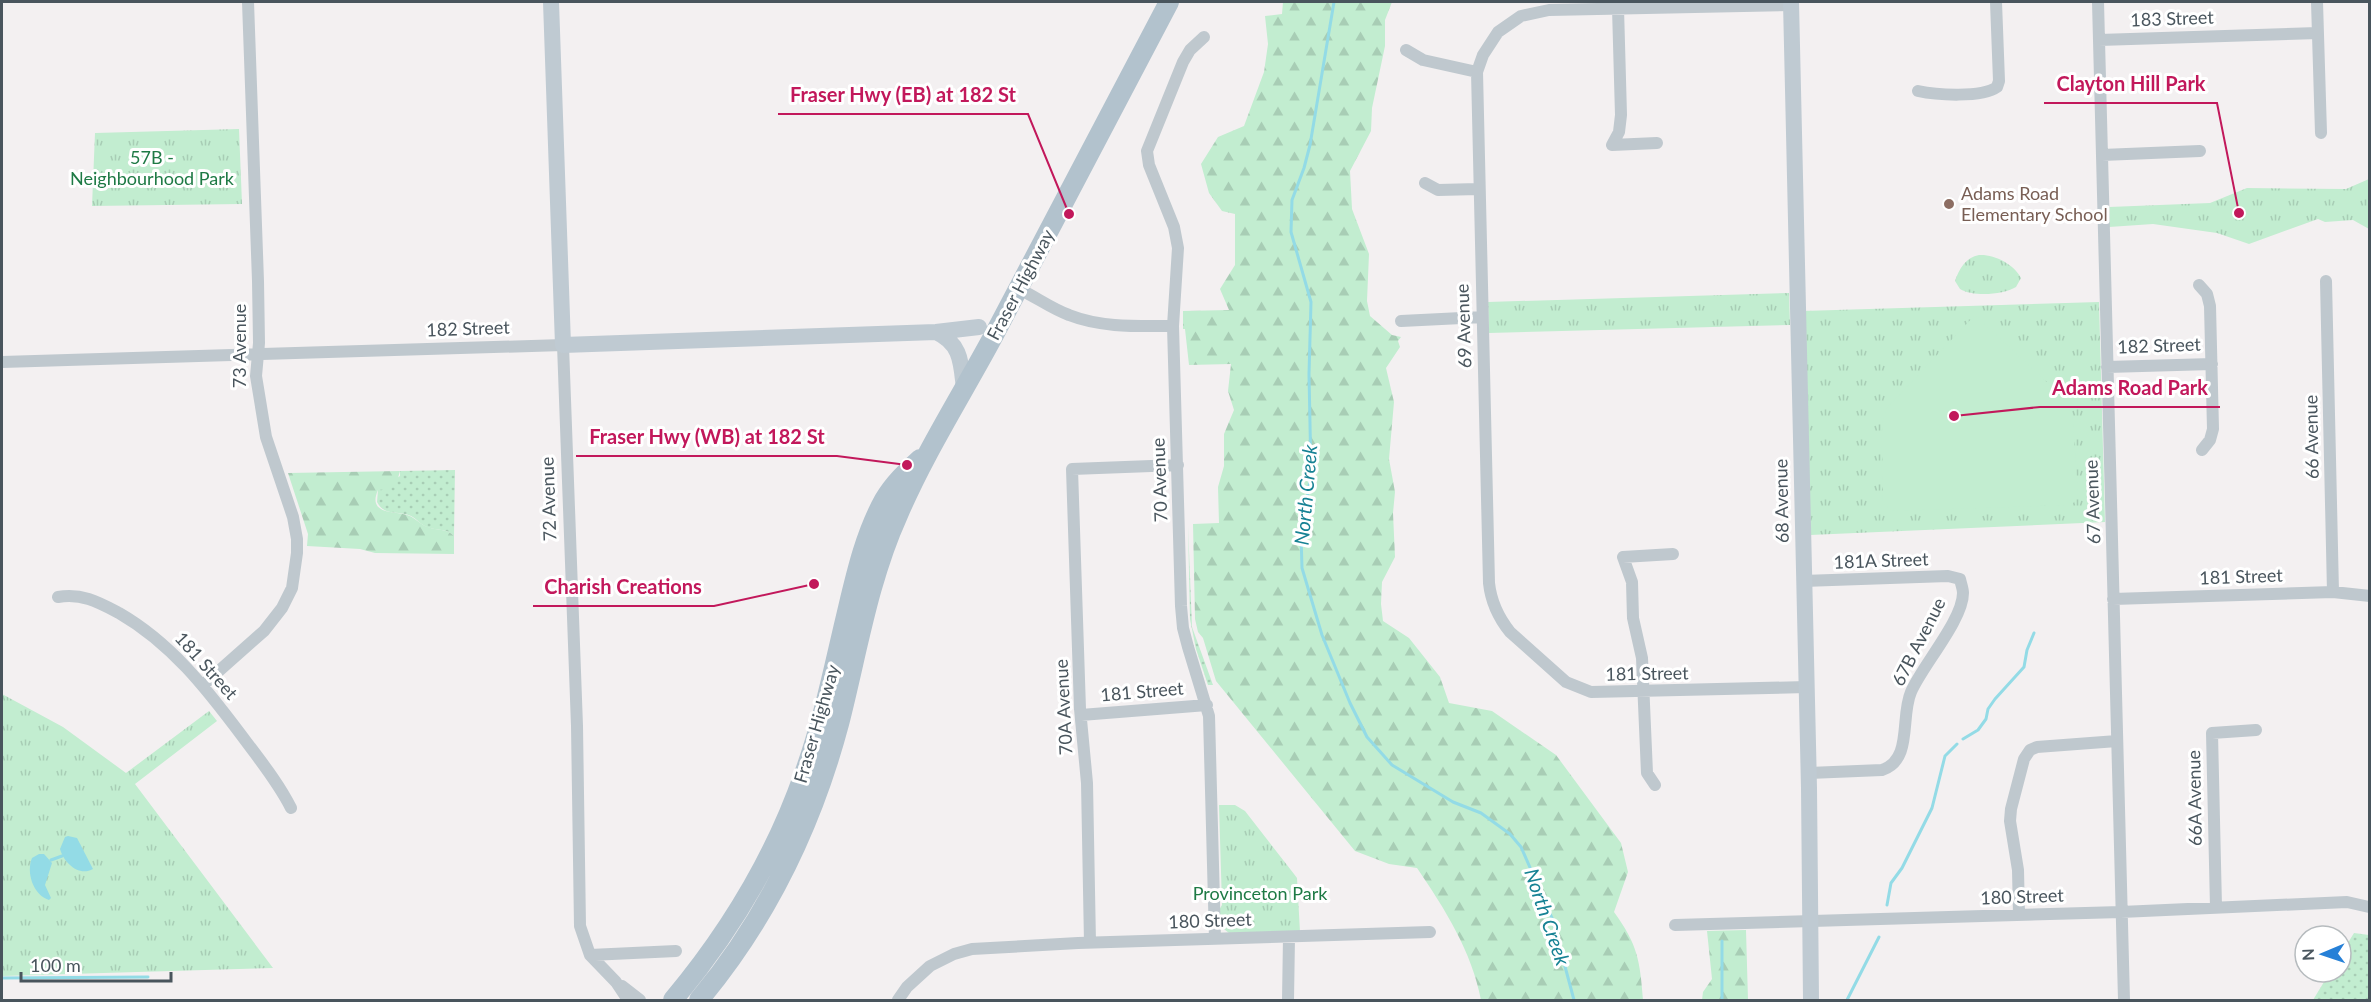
<svg xmlns="http://www.w3.org/2000/svg" width="2371" height="1002" font-family="Lato,sans-serif">
<defs>
<pattern id="grass-dots" width="8" height="8" patternUnits="userSpaceOnUse" patternTransform="scale(1.5)"><rect width="8" height="8" fill="#c2edd0"/><path d="M2 2h.1M6 6h.1" fill="none" stroke="#a8cdb5" stroke-width="1.8" stroke-linecap="round"/></pattern>
<pattern id="forest-firs" width="22" height="20" patternUnits="userSpaceOnUse" patternTransform="scale(1.5)"><rect width="22" height="20" fill="#c2edd0"/><path d="M5 1l3.5 6h-7zM16 11l3.5 6h-7z" fill="#a8cdb5"/></pattern>
<pattern id="park-tufts" width="24" height="20" patternUnits="userSpaceOnUse" patternTransform="scale(1.5)"><rect width="24" height="20" fill="#c2edd0"/><path d="M3 7l-1-3M5 7V3M7 7l1-3M15 17l-1-3M17 17v-4M19 17l1-3" fill="none" stroke="#a8cdb5"/></pattern>
</defs>
<rect width="100%" height="100%" fill="#f3f0f1"/>
<!-- grass -->
<path fill="url(#grass-dots)" d="M455,470L454,536C447,528 437,531 427,527C421,525 417,519 411,516C398,510 385,517 377,502L378,490L400,476V471Z
M1188,525L1192,627L1213,685H1208L1196,649L1190,619Z
M2354,933L2369,935V1000H2313L2330,972H2341V954Z"/>
<!-- forest -->
<path fill="url(#forest-firs)" d="M1283,2H1392L1385,20V46L1372,108L1371,131L1350,171L1352,209L1369,254L1367,301L1370,316L1392,335L1401,337L1398,341L1400,347L1386,368L1394,402L1389,459L1395,492L1393,513L1395,557L1382,582L1381,604L1383,621L1409,638L1440,677L1449,703L1492,711L1556,755L1621,843L1628,872L1614,912C1638,945 1640,961 1643,1000H1481C1472,952 1445,909 1417,868L1389,864L1355,851L1216,681L1203,638L1198,632L1195,619L1193,524L1219,523L1218,487L1224,466V434L1234,410L1228,391L1231,364L1189,365L1185,329H1183V311L1229,310L1220,289L1235,265V214L1222,211L1209,193L1201,164L1218,137L1244,126L1264,72L1268,44L1265,16L1282,14Z
M400,471L396,485L388,489L378,490C367,515 395,511 407,515C415,517 420,525 428,527C437,531 447,528 454,536V554L375,553L360,549L307,546L308,534L288,473Z
M1746,930L1748,1000H1702L1703,992L1712,979L1707,931Z"/>
<!-- park -->
<path fill="url(#park-tufts)" d="M239,129L242,204L92,206L95,133Z
M2369,179V229L2353,220L2325,222L2318,219L2249,244L2217,233L2153,224L2109,227V207L2210,203L2247,188L2346,189Z
M1979,255C1994,254 2014,264 2021,278L2016,287C2003,295 1973,297 1960,289L1955,281C1959,269 1966,257 1979,255Z
M1789,293L1790,325L1489,333L1488,302Z
M2099,302L2105,522L1810,535L1803,311Z
M2,694L63,727L126,773L209,711L217,721L135,784L273,968L2,976Z
M1219,805H1235L1245,811L1294,874L1297,878L1300,932L1229,933L1220,926L1219,910L1222,905Z"/>
<!-- pitch -->
<path fill="#c2edd0" d="M1975,315L2069,403L2072,410L2078,496L2072,505L1892,511L1883,503L1882,424L1886,409Z"/>
<!-- water -->
<path fill="#93dbe6" d="M68,836L77,838L93,869C79,877 64,863 60,849L65,837Z
M39,854H44L52,863L45,885L51,898L49,900C33,895 26,872 32,858Z"/>
<g fill="none" stroke-linecap="round" stroke-linejoin="round">
<!-- stream -->
<path stroke="#93dbe6" stroke-width="3" d="M1334,2L1310,145L1304,168L1292,200L1291,232L1311,302L1309,374L1311,474L1301,535L1302,568L1322,635L1350,703L1367,737L1392,765L1453,802L1481,813L1510,834L1521,847L1552,918L1574,1000
M1963,739L1978,730L1986,719L1988,709L1995,699L2024,667L2027,650L2034,633
M51,860L62,856
M1887,905L1891,883L1902,868L1932,808L1945,756L1957,744
M2,978L148,977
M1722,1000V941
M1847,1000L1879,937"/>
<!-- street -->
<path stroke="#bfc8ce" stroke-width="12" d="M2098,2L2124,1000
M2317,2L2321,133
M1791,5L1549,10L1521,16L1498,32L1483,55L1477,72L1489,583C1491,602 1498,617 1510,632L1566,682L1591,692L1807,687
M1618,8L1621,115L1619,132L1612,145L1657,143
M1204,37L1190,50L1183,62L1147,151L1149,165L1174,227L1178,248L1173,326L1181,606L1183,628L1188,647L1209,716L1215,939
M2099,40L2318,33
M1406,50L1423,60L1477,72
M1918,91C1936,95 1982,98 1997,87L1999,81L1996,2
M2102,155L2200,151
M1425,183L1438,190L1478,189
M2326,281L2333,592
M2199,285L2207,294L2210,306L2213,429L2210,440L2202,450
M1019,289C1036,297 1052,309 1069,315C1102,328 1139,326 1173,326
M1401,321L1482,317
M2,362L563,345L577,726L580,926L590,955L616,982L628,1000
M2107,367L2212,364
M1803,581L1948,576L1960,579C1961,584 1963,589 1963,593C1963,620 1922,666 1911,692C1900,717 1913,760 1882,770L1809,773
M58,597C82,593 98,602 119,613C171,643 206,688 242,736C259,759 278,782 291,808
M2113,599L2333,592L2370,596
M203,685L264,631L282,608L292,588L297,553V539L293,517L266,437L256,376L259,343L258,281L248,2
M1081,715L1207,705
M1655,785L1647,773L1642,658L1633,618L1632,582L1623,557L1673,554
M2216,907L2212,733L2256,730
M2019,915L2018,870L2010,821L2011,809L2024,759L2030,750L2037,747L2117,741
M1675,925L2121,912L2347,902L2369,907
M1090,943L1087,783L1080,709L1072,469L1178,465
M590,955L676,951
M622,986L640,1000
M898,1000L907,987L930,966L954,954L972,949L1078,943L1430,932
M1288,1000L1289,937"/>
<!-- secondary -->
<path stroke="#bfcad2" stroke-width="16" d="M551,2L563,345L936,332L979,327
M1791,2L1809,788L1811,1000
M936,332C962,344 961,364 964,389"/>
<!-- primary -->
<path stroke="#b2c2cd" stroke-width="20" d="M673,1000C729,933 775,857 804,774C823,722 834,666 847,612C856,574 865,534 884,500C893,484 907,471 920,459
M699,1000C766,920 812,825 839,724C857,654 868,581 898,515C925,452 963,393 995,333C1054,222 1112,112 1169,2"/>
</g>
<!-- markers -->
<circle fill="#8d6e63" stroke="#fff" stroke-width="2" cx="1949" cy="204" r="6"/>
<g text-anchor="middle" stroke-width="6" stroke-linejoin="round" paint-order="stroke">
<!-- street labels -->
<g font-size="18" fill="#49555d" stroke="#fff">
<text transform="translate(2172 19) rotate(-2)" y="6">183 Street</text>
<text transform="translate(1021 285) rotate(-62)" y="6">Fraser Highway</text>
<text transform="translate(1464 326) rotate(-92)" y="6">69 Avenue</text>
<text transform="translate(468 329) rotate(-2)" y="6">182 Street</text>
<text transform="translate(240 346) rotate(-90)" y="6">73 Avenue</text>
<text transform="translate(2159 346) rotate(-2)" y="6">182 Street</text>
<text transform="translate(2312 437) rotate(-91)" y="6">66 Avenue</text>
<text transform="translate(1160 480) rotate(-92)" y="6">70 Avenue</text>
<text transform="translate(549 499) rotate(-92)" y="6">72 Avenue</text>
<text transform="translate(1782 501) rotate(-91)" y="6">68 Avenue</text>
<text transform="translate(2093 502) rotate(-92)" y="6">67 Avenue</text>
<text transform="translate(1881 561) rotate(-2)" y="6">181A Street</text>
<text transform="translate(2241 577) rotate(-2)" y="6">181 Street</text>
<text transform="translate(1919 642) rotate(-63)" y="6">67B Avenue</text>
<text transform="translate(206 666) rotate(48)" y="6">181 Street</text>
<text transform="translate(1647 674) rotate(-1)" y="6">181 Street</text>
<text transform="translate(1142 692) rotate(-5)" y="6">181 Street</text>
<text transform="translate(1064 707) rotate(-93)" y="6">70A Avenue</text>
<text transform="translate(817 724) rotate(-74)" y="6">Fraser Highway</text>
<text transform="translate(2195 798) rotate(-91)" y="6">66A Avenue</text>
<text transform="translate(2022 897) rotate(-2)" y="6">180 Street</text>
<text transform="translate(1210 921) rotate(-2)" y="6">180 Street</text>
</g>
<!-- park labels -->
<g font-size="18" fill="#1e7a45" stroke="#fff">
<text x="152" y="164">57B -<tspan x="152" dy="21">Neighbourhood Park</tspan></text>
<text x="1260" y="900">Provinceton Park</text>
</g>
<!-- education labels -->
<g font-size="18" fill="#785e54" stroke="#fff" text-anchor="start">
<text x="1961" y="200">Adams Road<tspan x="1961" dy="21">Elementary School</tspan></text>
</g>
<!-- water labels -->
<g font-size="20" font-style="italic" fill="#168294" stroke="#fff">
<text transform="translate(1306 495) rotate(-85)" y="7">North Creek</text>
<text transform="translate(1547 917) rotate(71)" y="7">North Creek</text>
</g>
</g>
<!-- callouts -->
<path fill="none" stroke="#c2185b" stroke-width="2" d="M2239 213L2217 103H2044M1069 214L1028 114H778M1954 416L2040 407H2220M907 465L837 456H576M814 584L714 606H533"/>
<g fill="#c2185b" stroke="#fff" stroke-width="2">
<circle cx="2239" cy="213" r="6"/>
<circle cx="1069" cy="214" r="6"/>
<circle cx="1954" cy="416" r="6"/>
<circle cx="907" cy="465" r="6"/>
<circle cx="814" cy="584" r="6"/>
</g>
<g font-size="20" text-anchor="middle" font-weight="bold" fill="#c2185b" stroke="#fff" stroke-width="6" stroke-linejoin="round" paint-order="stroke">
<text x="2131" y="91">Clayton Hill Park</text>
<text x="903" y="102">Fraser Hwy (EB) at 182 St</text>
<text x="2130" y="395">Adams Road Park</text>
<text x="707" y="444">Fraser Hwy (WB) at 182 St</text>
<text x="623" y="594">Charish Creations</text>
</g>
<!-- border -->
<rect width="2371" height="1002" fill="none" stroke="#49555d" stroke-width="6"/>
<!-- north arrow -->
<g transform="translate(2323 954) rotate(268)"><circle r="28" fill="#ffffff" stroke="#b6bbbe" stroke-width="1.5"/>
<path d="M0-4.5L10 22L0 15L-10 22Z" fill="#2680d7"/>
<text y="-9" font-size="16" font-weight="bold" text-anchor="middle" fill="#49555d">N</text>
</g>
<!-- scale -->
<path d="M21 972v9h150v-9" fill="none" stroke="#49555d" stroke-width="3"/>
<text x="30" y="972" font-size="18" fill="#49555d" stroke="#ffffff" stroke-width="4.5" paint-order="stroke">100 m</text>
</svg>
